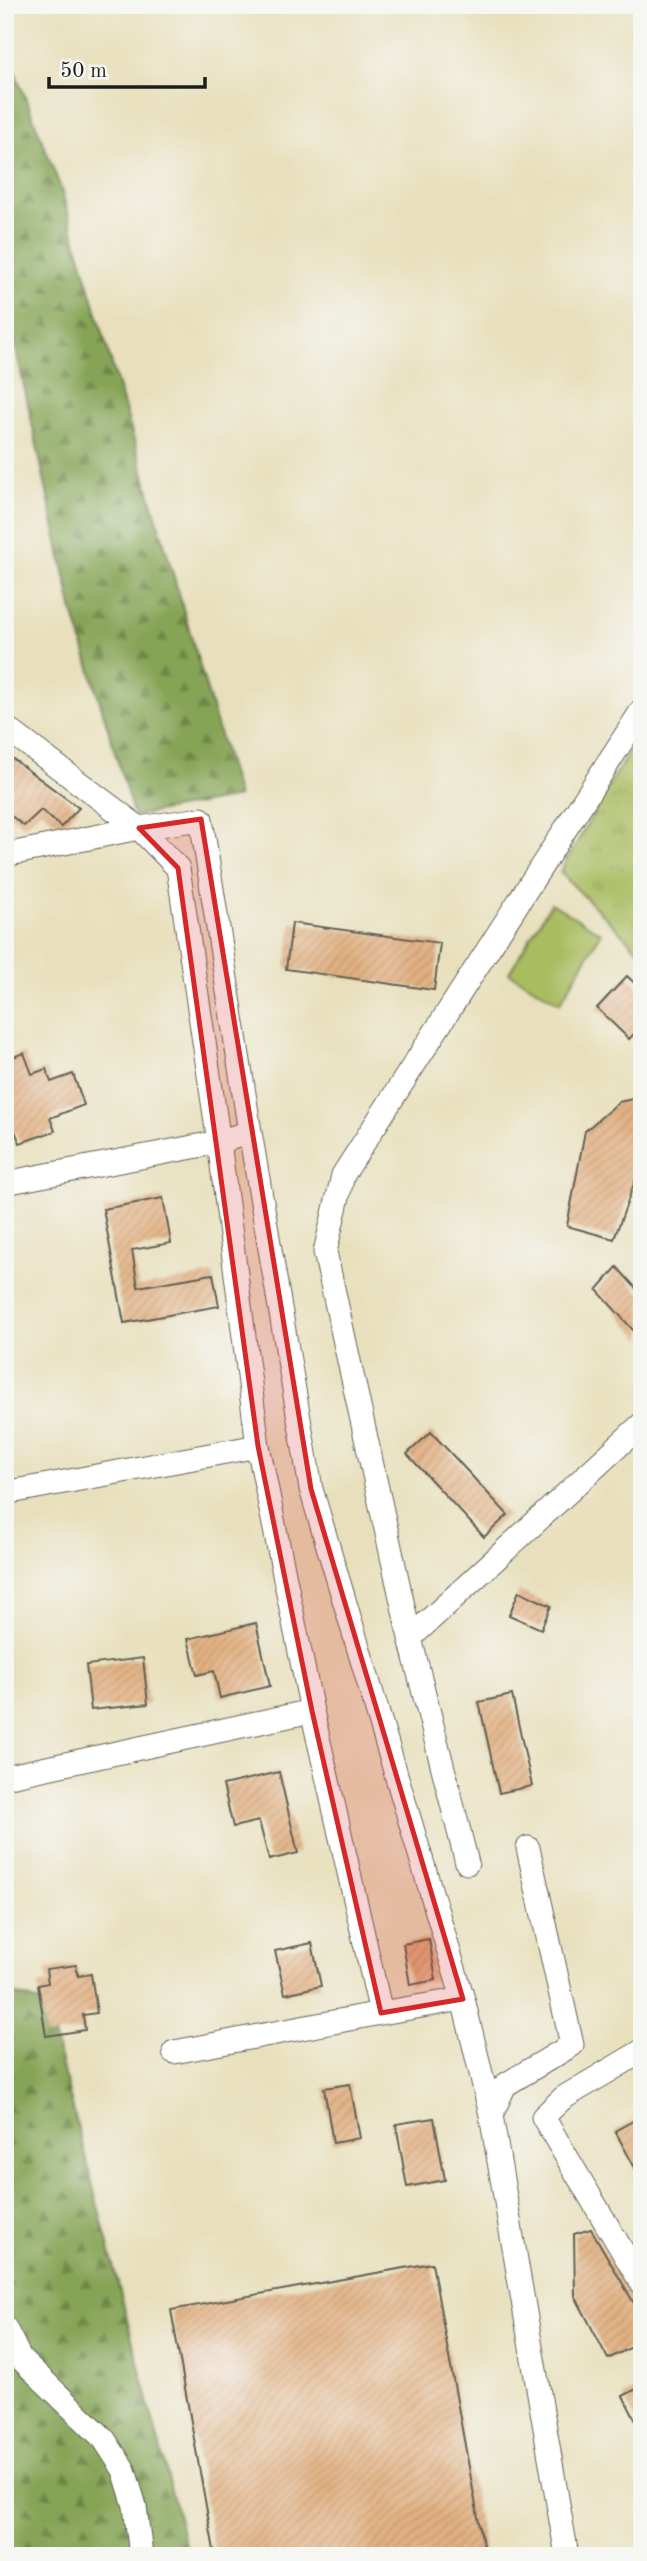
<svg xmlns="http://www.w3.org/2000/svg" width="647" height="2561" font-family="'Old Standard TT',serif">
<defs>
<pattern id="grass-tufts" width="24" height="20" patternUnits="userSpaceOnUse" patternTransform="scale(1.75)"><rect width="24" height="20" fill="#a9bc60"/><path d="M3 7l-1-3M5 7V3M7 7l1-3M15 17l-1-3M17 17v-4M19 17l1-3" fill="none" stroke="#91a153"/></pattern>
<pattern id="forest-firs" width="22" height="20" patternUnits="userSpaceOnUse" patternTransform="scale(1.75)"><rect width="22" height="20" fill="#86a456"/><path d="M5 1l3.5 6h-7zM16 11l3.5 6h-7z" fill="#6d8546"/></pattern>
<pattern id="building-hatch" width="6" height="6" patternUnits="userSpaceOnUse" patternTransform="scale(1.75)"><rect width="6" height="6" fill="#e2b081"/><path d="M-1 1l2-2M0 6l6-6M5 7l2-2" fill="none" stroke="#c1976f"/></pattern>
</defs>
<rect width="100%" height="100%" fill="#f6f6f2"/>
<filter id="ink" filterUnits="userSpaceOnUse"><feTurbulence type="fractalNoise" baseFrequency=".0143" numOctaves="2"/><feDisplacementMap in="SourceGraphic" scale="14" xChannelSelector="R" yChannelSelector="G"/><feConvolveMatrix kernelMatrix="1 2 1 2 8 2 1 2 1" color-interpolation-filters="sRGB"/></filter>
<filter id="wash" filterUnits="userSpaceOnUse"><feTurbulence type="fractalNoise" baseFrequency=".00686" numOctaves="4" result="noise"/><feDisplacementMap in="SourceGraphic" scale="28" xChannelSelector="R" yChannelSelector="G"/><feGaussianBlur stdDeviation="1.57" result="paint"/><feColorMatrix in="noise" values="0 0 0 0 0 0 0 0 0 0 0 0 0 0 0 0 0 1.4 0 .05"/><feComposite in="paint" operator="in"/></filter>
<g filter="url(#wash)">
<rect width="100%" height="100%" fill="#e8e0bd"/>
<!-- grass -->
<path fill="url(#grass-tufts)" stroke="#626c3e" stroke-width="2" d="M642,729V954L560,872Z"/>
<!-- forest -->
<path fill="url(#forest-firs)" stroke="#516039" stroke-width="2" d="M5,46L60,186L238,797L134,816L72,608L5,298Z
M5,1991L46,2004L188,2556H5Z"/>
<!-- park -->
<path fill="#a9bc60" stroke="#626c3e" stroke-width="2" d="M551,903L601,933L560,1003L509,973Z"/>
<g id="blocks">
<!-- building -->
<path fill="url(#building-hatch)" d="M5,753L79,808L61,827L41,810L24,826L5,811Z
M292,923L440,943L434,990L286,969Z
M627,976L642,990V1026L629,1039L597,1008Z
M24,1053L32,1074L46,1069L51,1082L73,1074L84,1105L50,1118L55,1131L20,1143L15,1131L5,1135V1060Z
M642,1097V1174L635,1181L614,1239L567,1226L585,1131L619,1102Z
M163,1198L171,1243L132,1250L138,1287L213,1274L219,1306L124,1323L103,1209Z
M617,1267L642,1295V1340L597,1290Z
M431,1432L508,1515L484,1537L407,1454Z
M519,1591L551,1606L541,1629L509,1615Z
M256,1623L270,1686L220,1698L214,1671L197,1675L188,1639Z
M143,1658L148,1704L91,1710L86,1665Z
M512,1695L532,1786L499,1793L479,1702Z
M279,1772L298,1853L269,1860L259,1821L233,1827L223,1785Z
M429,1939L436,1980L410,1985L403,1944Z
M312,1943L321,1986L285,1994L275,1951Z
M76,1965L78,1976L91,1974L97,2013L83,2015L85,2030L46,2036L38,1985L48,1983L46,1969Z
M350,2084L360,2138L333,2143L324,2088Z
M642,2116V2181L615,2131Z
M434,2118L445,2180L407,2187L396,2124Z
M591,2229L642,2317V2342L608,2359L575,2296L574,2234Z
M432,2263L485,2556H215L171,2310Z
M642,2386V2433L623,2396Z"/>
</g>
</g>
<g filter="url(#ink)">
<use href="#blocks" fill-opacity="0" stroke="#636154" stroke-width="2"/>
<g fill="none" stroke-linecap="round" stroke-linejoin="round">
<defs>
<path id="minor" d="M5,727L139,828L5,855
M139,828L178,868L219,1142L258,1446L312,1711L381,2013L174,2052
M139,828L201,819L250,1132
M5,1183L219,1142L250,1132L311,1489L463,1999L491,2115L567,2556
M5,1493L258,1446
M410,1638L325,1252L343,1175L642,710
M5,1777L312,1711
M467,1863L410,1638L642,1424
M381,2013L463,1999
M642,2051L563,2098L543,2117L642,2284
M491,2115L505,2085L572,2045L528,1848
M5,2328L20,2358L104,2439L124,2470L135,2506L141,2556"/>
</defs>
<!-- minor casing -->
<use href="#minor" stroke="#636154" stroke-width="25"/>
<!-- minor -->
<use href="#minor" stroke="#fff" stroke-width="23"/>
</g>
</g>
<!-- marked area -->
<path fill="#d62828" fill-opacity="0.2" stroke="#d62828" stroke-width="5" stroke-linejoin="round" d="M201,819L311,1489L463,1999L381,2013L312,1711L258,1446L178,868L139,828Z"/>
<!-- margin -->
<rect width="647" height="2561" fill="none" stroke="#f6f6f2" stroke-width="28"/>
<!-- scale -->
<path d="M49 77v10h156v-10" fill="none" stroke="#1c1c1c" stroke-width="3.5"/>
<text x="60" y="77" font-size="21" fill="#1c1c1c" stroke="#f6f6f2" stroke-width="5" paint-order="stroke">50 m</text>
</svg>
